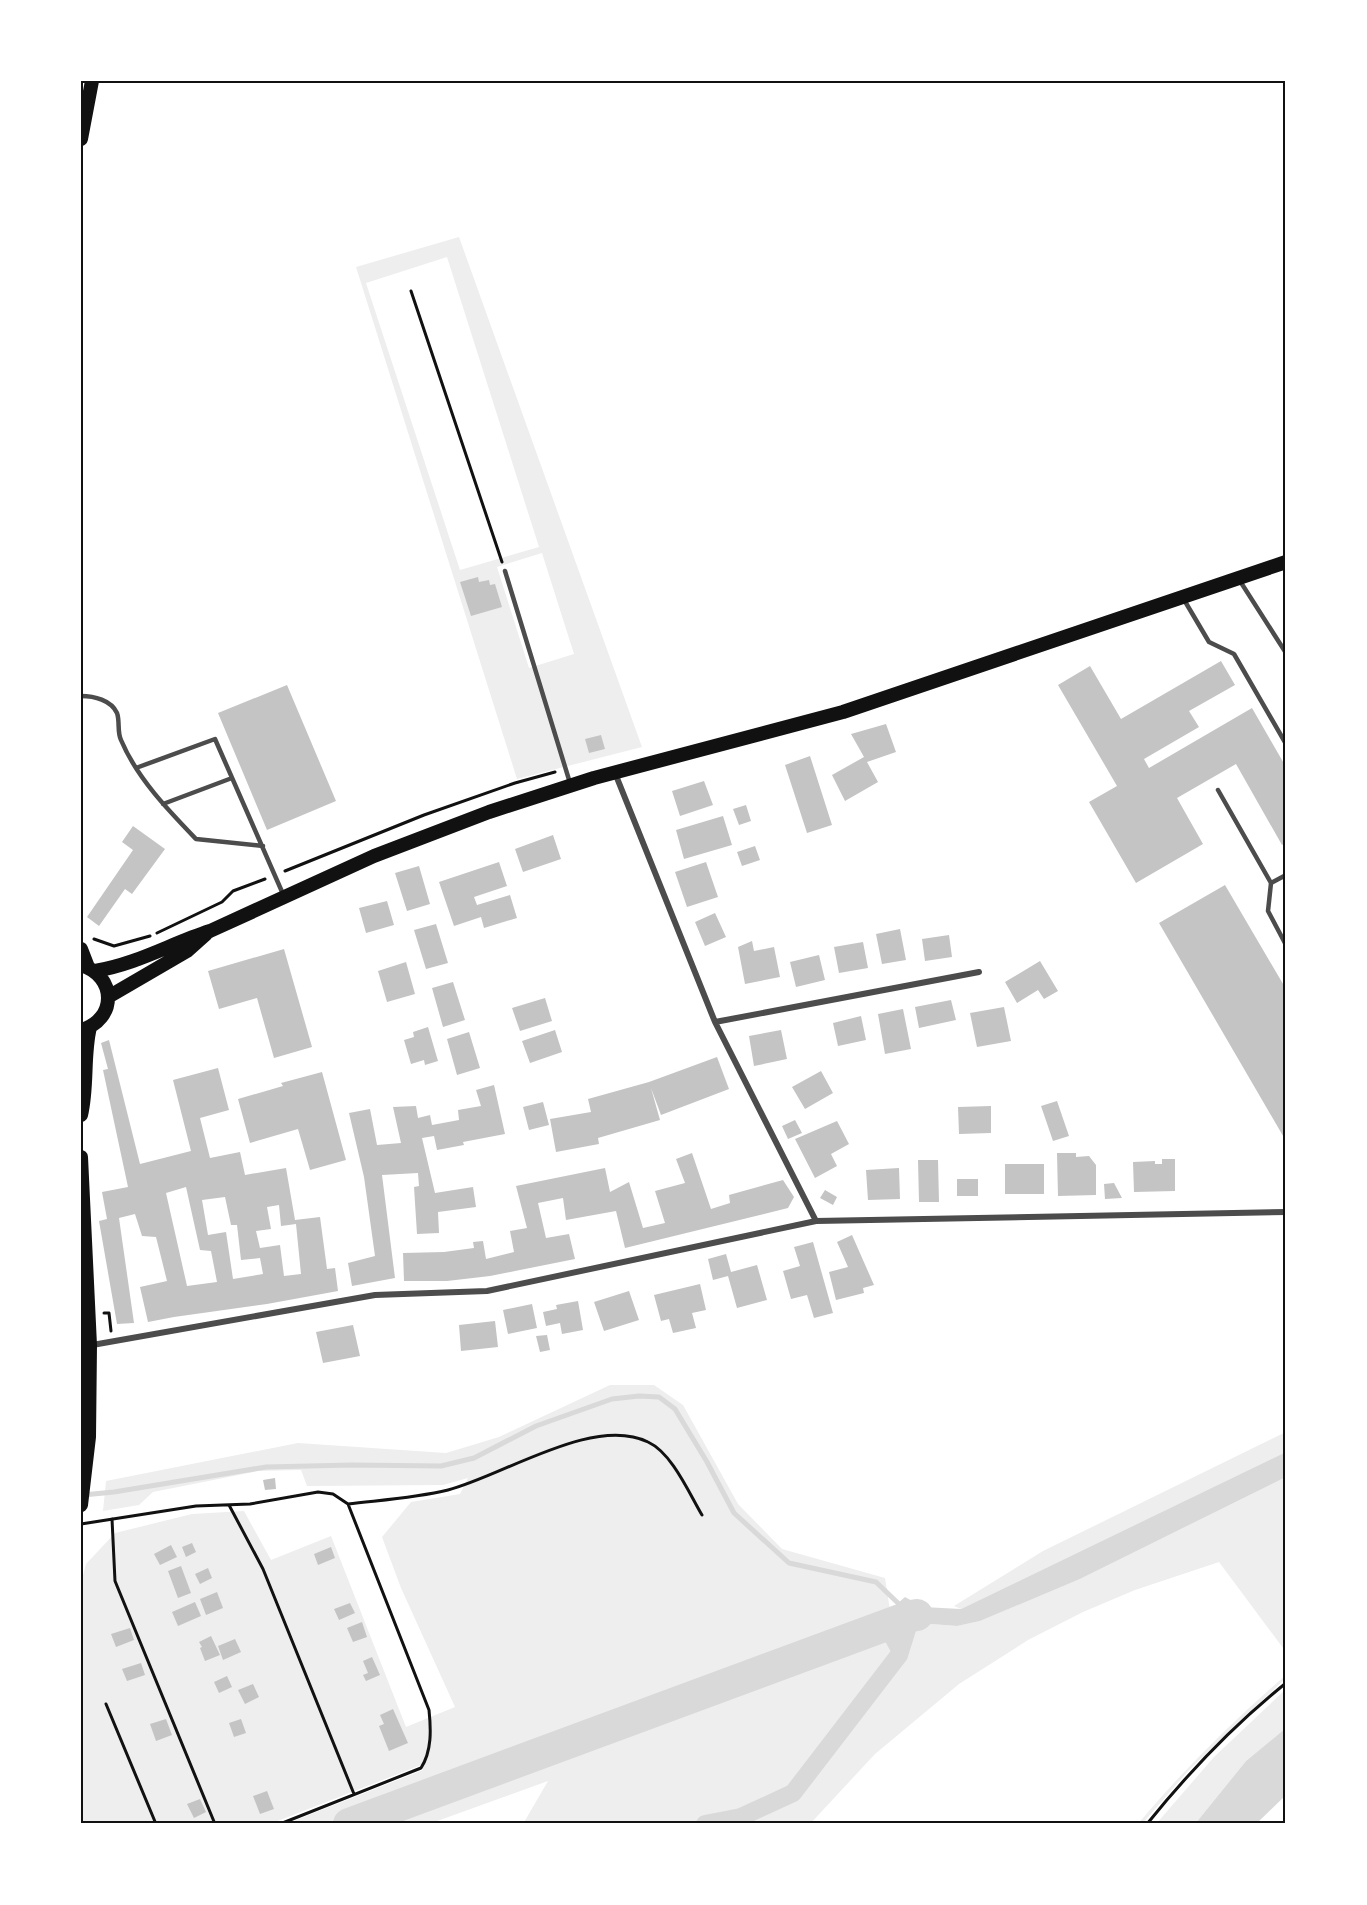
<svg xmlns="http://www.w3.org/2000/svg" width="1367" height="1905" font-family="'DejaVu Sans',sans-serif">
<rect width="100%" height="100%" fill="#fff"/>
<!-- green -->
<path fill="#eee" fill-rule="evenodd" d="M459,237L642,747L517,779L356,267ZM447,257L539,547L460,570L366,283ZM542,553L574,654L529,668L497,567Z
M610,1385H654L683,1405L738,1504L782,1549L885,1578L890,1610L875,1623L910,1633L931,1624L957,1626L980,1621L1080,1579L1286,1477V1652L1219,1562L1135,1590L1083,1612L1028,1640L959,1684L875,1754L810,1824H523L548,1781L429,1824H286L423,1770L421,1765L270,1824H81V1583L86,1564L115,1533L192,1514L244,1511L271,1560L331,1536L406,1727L455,1707L401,1588L382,1537L411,1502L460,1494L468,1478L443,1485L307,1486L301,1470L258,1471L153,1492L139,1505L103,1511L106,1481L298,1443L446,1453L499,1437Z
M1286,1432V1452L961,1609L954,1606L1043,1551Z
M1286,1675V1678L1189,1770L1142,1824H1138C1183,1770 1233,1721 1286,1675Z
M1286,1689V1728L1246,1761L1195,1824H1156L1214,1757Z"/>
<!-- water -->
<path fill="#d9d9d9" d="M1286,1452V1477L1080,1579L980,1621L957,1626L931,1624L910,1633L905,1648L891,1652L875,1623L905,1597L923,1607L961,1609Z
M1286,1728V1795L1256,1824H1195L1246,1761Z"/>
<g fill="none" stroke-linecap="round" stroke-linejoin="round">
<!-- stream -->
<path stroke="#d9d9d9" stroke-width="5" d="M83,1495L114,1492L266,1467L352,1465L441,1466L474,1458L536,1426L612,1399L639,1396L659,1397L675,1409L707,1462L734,1513L789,1563L876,1582L901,1606"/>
<!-- canal -->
<path stroke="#d9d9d9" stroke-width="18" d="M705,1824L741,1817L793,1793L899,1655L908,1626"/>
<!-- river -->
<path stroke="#d9d9d9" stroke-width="32" d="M349,1824L911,1616L917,1615"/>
</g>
<!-- building -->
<path fill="#c4c4c4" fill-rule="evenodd" d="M478,577L479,582L489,580L490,585L495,584L502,607L471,616L460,582Z
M1221,661L1235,685L1189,711L1199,727L1144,759L1149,768L1252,708L1286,767V843L1282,845L1236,764L1177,798L1203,844L1136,883L1089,802L1117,786L1058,685L1090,666L1121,719Z
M287,685L336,801L267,830L218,713Z
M886,724L896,752L867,762L878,782L845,801L832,775L864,757L851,734Z
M601,735L605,749L589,753L585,739Z
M810,756L832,825L807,833L785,765Z
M704,781L713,805L680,816L672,791Z
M746,805L751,821L739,825L733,809Z
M723,816L732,845L684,859L676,830Z
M133,826L165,849L132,894L125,889L99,926L87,917L133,850L122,842Z
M553,835L561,859L523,872L515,849Z
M755,846L760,860L742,866L737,852Z
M499,862L507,886L474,897L477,905L510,895L517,918L484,928L481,917L454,926L439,882Z
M706,862L718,897L687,907L675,872Z
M419,866L430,904L407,911L395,873Z
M1225,885L1286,989V1141L1159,923Z
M387,901L394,925L366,933L359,908Z
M715,913L726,937L705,946L695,922Z
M436,924L448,963L426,969L414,930Z
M900,929L906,960L882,964L876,934Z
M949,935L952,957L925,961L922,939Z
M752,941L754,951L774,947L780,977L745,984L738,947Z
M863,942L868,968L839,973L834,947Z
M284,949L312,1047L274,1058L257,998L219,1009L208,971Z
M819,955L825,980L796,987L790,962Z
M1040,961L1058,991L1044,999L1038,990L1017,1003L1005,982Z
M406,962L415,994L387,1002L378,971Z
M453,982L465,1020L443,1027L432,988Z
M545,998L552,1021L520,1031L512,1008Z
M951,1000L956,1020L919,1028L915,1007Z
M1004,1007L1011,1041L977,1047L970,1013Z
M903,1009L911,1049L885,1054L878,1014Z
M861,1016L866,1040L838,1046L833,1023Z
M428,1027L438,1061L425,1065L424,1060L411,1064L404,1040L414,1037L413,1032Z
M555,1030L562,1052L530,1063L522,1041Z
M781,1030L787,1059L754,1066L749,1036Z
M469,1032L480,1068L457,1075L447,1039Z
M109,1040L140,1164L191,1151L173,1080L218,1068L229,1110L200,1118L210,1158L240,1152L245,1175L286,1168L295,1220L320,1217L327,1269L335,1268L338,1291L267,1304L174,1317L148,1322L140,1287L167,1281L156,1237L142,1236L135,1214L119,1218L134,1323L117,1324L99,1221L107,1219L102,1192L128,1187L103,1070L108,1069L101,1043ZM186,1187L200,1250L211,1251L217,1282L187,1286L166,1193ZM225,1197L231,1225H237L241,1260L260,1258L263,1274L233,1279L226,1232L208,1235L202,1200ZM279,1205L281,1226L296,1224L301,1274L284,1276L280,1245L260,1248L256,1231L271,1229L267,1207Z
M717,1057L729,1089L661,1115L651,1088L660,1120L598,1138L599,1144L556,1152L550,1119L591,1112L588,1099L649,1082Z
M821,1071L833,1093L805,1109L792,1087Z
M322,1072L346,1160L310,1170L298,1129L250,1143L238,1099L283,1086L281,1083Z
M494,1085L505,1134L463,1142L464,1145L437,1150L434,1136L422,1138L435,1193L473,1187L476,1207L438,1212L439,1233L417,1234L414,1187L419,1186L418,1173L382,1175L395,1278L352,1286L348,1263L375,1256L364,1177L349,1113L370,1109L377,1145L401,1143L393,1107L416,1106L418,1118L430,1115L432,1125L459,1120L458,1110L481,1106L476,1090Z
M1057,1101L1069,1136L1053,1141L1041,1106Z
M543,1102L549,1125L529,1130L523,1107Z
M991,1106V1133L959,1134L958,1107Z
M795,1120L802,1133L788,1139L782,1126Z
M837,1121L849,1144L831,1154L837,1166L815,1178L795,1139Z
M692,1153L711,1209L730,1203L729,1195L783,1180L794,1197L788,1208L625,1248L616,1211L566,1220L563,1198L538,1203L546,1238L569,1234L575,1259L490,1276L447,1281H404L403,1253L444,1252L474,1248L473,1242L483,1241L486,1259L514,1252L510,1231L527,1228L516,1186L605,1168L610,1192L629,1182L643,1228L665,1223L655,1191L685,1183L676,1159Z
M1057,1153H1076V1157L1089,1156L1096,1165V1195L1058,1196Z
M1162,1159H1175V1191L1134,1192L1133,1162L1155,1161V1164H1162Z
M918,1160H938L939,1202H919Z
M1005,1164H1044V1194H1005Z
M899,1168L900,1199L868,1200L866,1170Z
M957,1179H978V1196H957Z
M1114,1183L1122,1198L1105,1199L1104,1184Z
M825,1190L837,1197L833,1205L820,1198Z
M852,1235L874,1285L863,1288L864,1293L836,1300L829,1272L848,1267L837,1242Z
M813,1242L833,1313L814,1318L807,1295L791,1299L783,1271L800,1266L794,1247Z
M726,1254L731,1272L757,1265L767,1300L737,1308L728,1276L713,1280L708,1259Z
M700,1284L706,1310L692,1313L696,1328L673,1333L669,1319L661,1321L654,1295Z
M629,1291L639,1320L604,1331L594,1302Z
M578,1301L583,1330L562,1334L560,1323L546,1326L543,1312L557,1309L556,1305Z
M532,1304L537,1328L508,1334L503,1310Z
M495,1321L498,1347L461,1351L459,1325Z
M353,1325L360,1356L323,1363L316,1332Z
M547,1335L550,1350L540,1352L536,1336Z
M275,1478L276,1489L265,1490L263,1480Z
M192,1543L196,1552L186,1557L182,1547Z
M171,1545L177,1557L160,1565L154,1554Z
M331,1547L335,1558L318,1565L314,1554Z
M181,1566L191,1593L178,1598L168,1571Z
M208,1568L212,1578L200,1584L195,1574Z
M217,1592L223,1608L206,1615L200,1599Z
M195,1602L201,1616L178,1626L172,1612Z
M350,1603L355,1613L339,1620L334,1609Z
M362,1622L367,1637L353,1642L347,1628Z
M130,1628L134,1640L116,1647L111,1634Z
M211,1636L220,1655L205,1661L200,1648L202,1647L199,1642Z
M235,1639L241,1652L223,1660L218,1646Z
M372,1657L380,1675L366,1681L363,1675L368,1673L363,1661Z
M141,1663L145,1675L127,1681L122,1669Z
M227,1676L232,1687L219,1693L214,1682Z
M253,1684L259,1697L245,1704L238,1690Z
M393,1709L408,1743L389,1751L379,1726L384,1724L380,1715Z
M166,1719L172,1735L156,1741L150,1724Z
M241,1719L246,1733L234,1737L229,1723Z
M267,1791L274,1809L260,1814L253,1796Z
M200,1799L206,1812L194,1818L187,1804Z"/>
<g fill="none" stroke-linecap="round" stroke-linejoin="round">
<!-- path -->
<path stroke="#111" stroke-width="3" d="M411,291L502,562
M285,871L424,815L515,783L555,772
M157,933L222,902L233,891L265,879
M94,939L114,946L150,936
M104,1313H109L111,1331
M348,1504C381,1500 415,1498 448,1490C503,1476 593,1415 648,1442C672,1453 689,1493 702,1515
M229,1505L263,1569L354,1794
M112,1519L115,1581L215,1824
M81,1524L196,1506L250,1504L318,1492L333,1494L348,1504L429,1710C431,1729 432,1751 421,1768L280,1824
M106,1704L156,1824
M1147,1824C1188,1773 1235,1724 1286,1683"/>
<!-- service -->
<path stroke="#4c4c4c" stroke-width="4.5" d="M505,571L570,783
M1240,581L1286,653
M1183,598L1209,642L1234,654L1286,744
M81,696C94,696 111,700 117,713C120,721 117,732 121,740C137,778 168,810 196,839L263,846
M136,768L215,739L283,894
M1218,790L1271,883L1286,875
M163,804L232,778
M1271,883L1268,911L1286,945"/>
<!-- minor -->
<path stroke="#4c4c4c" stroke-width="6" d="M615,773L715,1022L816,1221
M715,1022L979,972
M81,1347L375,1295L487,1291L816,1221L1286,1212"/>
<!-- primary -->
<path stroke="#111" stroke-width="14" d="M81,139L92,81
M81,949L88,967
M81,965C117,976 117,1020 81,1030
M95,971C137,964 170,944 210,931L374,856L489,812L594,778L843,712L1286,562
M108,997L187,951L206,934
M81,1115C88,1086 83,1056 90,1027
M81,1157L90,1345L89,1437L81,1505"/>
</g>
<!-- border -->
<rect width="1367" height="1905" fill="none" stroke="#ffffff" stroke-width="165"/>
<rect x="82" y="82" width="1202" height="1740" fill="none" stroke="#111" stroke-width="2"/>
</svg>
